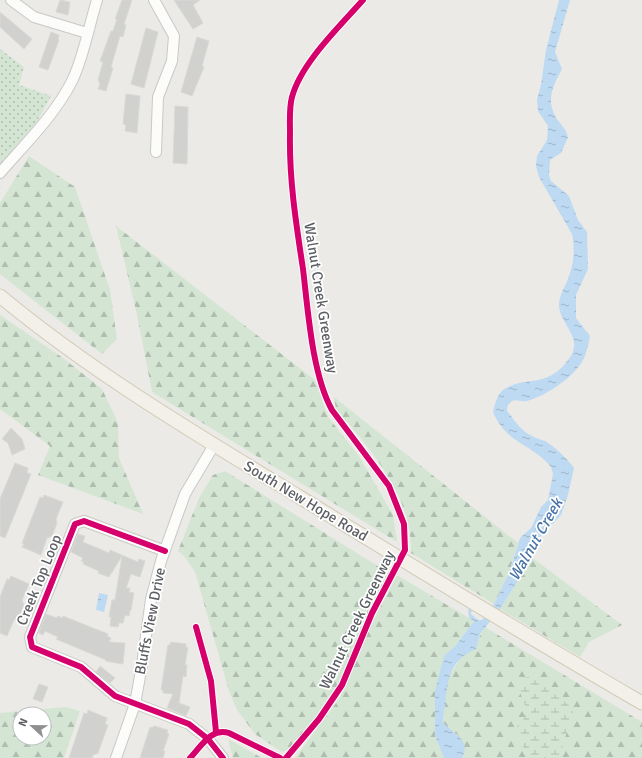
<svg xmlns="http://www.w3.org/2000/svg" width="642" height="758" font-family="Signika,sans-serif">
<defs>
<pattern id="grass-dots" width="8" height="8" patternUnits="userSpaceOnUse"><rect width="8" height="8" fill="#d4e6d3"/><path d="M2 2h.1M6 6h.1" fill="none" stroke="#afbeaf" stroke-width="1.8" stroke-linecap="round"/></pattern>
<pattern id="forest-firs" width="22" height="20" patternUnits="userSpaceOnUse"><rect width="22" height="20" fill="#d4e6d3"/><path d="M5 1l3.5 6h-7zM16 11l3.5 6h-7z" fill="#afbeaf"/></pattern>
<pattern id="wetland-marsh" width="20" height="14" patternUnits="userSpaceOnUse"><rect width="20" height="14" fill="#d4e6d3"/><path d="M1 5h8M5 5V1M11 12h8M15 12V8" fill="none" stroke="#afbeaf"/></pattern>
<pattern id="water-ripples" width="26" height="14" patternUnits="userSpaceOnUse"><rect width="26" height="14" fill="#bddaf2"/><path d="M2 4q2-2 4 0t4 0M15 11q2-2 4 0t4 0" fill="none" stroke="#9db4c8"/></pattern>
</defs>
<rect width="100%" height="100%" fill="#ebeae6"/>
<!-- grass -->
<path fill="url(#grass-dots)" d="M0,49L24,67L19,85L51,96L36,123L0,165Z"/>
<!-- forest -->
<path fill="url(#forest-firs)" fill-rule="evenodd" d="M29,156L75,187L110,290L117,339L102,354L0,274V203Z
M116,226L315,380L328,417L359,456L393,515L397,542L152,392L137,315Z
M0,315L63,358L102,389L118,423L119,458L143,514L38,475L50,446L0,409Z
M334,397L518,543L509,573L494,604L411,553C413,497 371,450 336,409Z
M225,471L389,573L370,610L336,690L292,748L282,752L255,734L237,710L229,691L195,572L184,556L178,551L199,498L213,475Z
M530,556L622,625L589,642L580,657L500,609Z
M397,575L474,621L456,645L444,656L435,736L444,758H295L339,699L369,629Z
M485,627L642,722V758H462L464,754L458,735L447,729L443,722L446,697V685L451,673L461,657L478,639Z
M66,707L80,711L64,758H0V713ZM20,714H44V738H20Z
M228,739L262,758H233Z"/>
<!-- wetland -->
<path fill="url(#wetland-marsh)" d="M530,676L568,704L573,712L559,758H530L519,740L517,722L524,719L526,708L519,690L525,678Z"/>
<!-- water -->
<path fill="url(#water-ripples)" d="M559,0H570L555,52L562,69C553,86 545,100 557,119C562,126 566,129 568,137L561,153L550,160L549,175L551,181L569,196L578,220L587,232L588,269L576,295V318L590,336C588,346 586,357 580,365C569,380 545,396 527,401C522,402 517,399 512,401C508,403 507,407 507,411C514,419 520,430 530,435C535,438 540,439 545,441C555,447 567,458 574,468L568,495L561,515L538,539L517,582L500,609L480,634L476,649C454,658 448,674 446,697C446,705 443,713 443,722C452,734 472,739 462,758H444L435,736V691L444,656L456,645L474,621L469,618L468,610L470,608L472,609L471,614L478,620H482L494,604L509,573L520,538L531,528L541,507L548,500L553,474L551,467C533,444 507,445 493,412C495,404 497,395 503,390C522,376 544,388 564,365C568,360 573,355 574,347C576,333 559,320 559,305C559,294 566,286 569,276C574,263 575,248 572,234L539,177L536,166L537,156L547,140L548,126L538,111L537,99L541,85L546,50Z
M99,593L108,595L104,612L96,610Z"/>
<!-- building -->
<path fill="#d1d1cf" stroke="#dad9d5" d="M60,0L70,2L68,15L56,12Z
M122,0H132L124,24L126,25L123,37L120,36L111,67L113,68L106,91L98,89L100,84L98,80L103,62L100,61L111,31H113L117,19H115Z
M174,0H200L193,5L203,23L193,29Z
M0,12L32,39L24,49L0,27Z
M146,28L158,32L144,88L131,84Z
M51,32L59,35L58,39L59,40L48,70L39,67Z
M197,37L209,41L202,66L204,67L192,96L181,92Z
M126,94L140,96L137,133L125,131L126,125L123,124Z
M175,106L188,107L187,164L173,163Z
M11,428L22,439L25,449L12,455L8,443L2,439Z
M15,463L28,468L27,473L31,474L5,538L0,536V499Z
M44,495L63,502L56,519L57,523L52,536L47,538L41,555L22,547L24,544L22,543L40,497L43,498Z
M78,534L85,536L83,542L109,553L110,550L138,562L139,559L145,561L140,577L131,574L126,588H130L129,592L134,593L131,610H130L129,616L125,615L123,623H119L118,627L110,626L111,617H109L112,600H115L122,556L109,577L98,573L99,571L83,564L84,562L81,561L83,558L71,552Z
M11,576L29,584L22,600L24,605L19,618L14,620L7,636L0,633V597L7,579L9,580Z
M46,614L57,618L58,616L62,618L63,616L108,634L107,636L111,638L109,642L125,643L123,664L105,661L106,660L56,639L58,637L45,631L43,635L39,633Z
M171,642L186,644V648L188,647L185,665H187L186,677L183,676L179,703L190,707L186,716L167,708L173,694L163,693V690H161L168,645H170Z
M100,666L115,678L110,683L96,672Z
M39,684L48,687L42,702L33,699Z
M88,710L107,718L105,724L108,725L98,753L93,755L92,758H69L84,713L87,714Z
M154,726L168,730L167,733L169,734L163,751H165L163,758H140L150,727L152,728Z"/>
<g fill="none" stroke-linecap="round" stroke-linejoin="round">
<defs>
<path id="minor" d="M11,0L34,17L87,33
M154,0L174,36L172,61L158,97L156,152
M0,173C25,144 56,114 73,79C84,55 89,26 97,0
M165,551L84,521L75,524L30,637L32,647L81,667L115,696L189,724L208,739L223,758
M116,758L135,704L142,665L151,599L161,561L185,494L214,445"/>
<path id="major" d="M0,296C93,373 196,434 298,496C412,566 527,636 642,703"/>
</defs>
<!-- minor casing -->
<use href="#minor" stroke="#c8c8c7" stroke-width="12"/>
<!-- major casing -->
<use href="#major" stroke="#d1cab6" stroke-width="15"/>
<!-- minor -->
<use href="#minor" stroke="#fcfcfb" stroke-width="10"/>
<!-- major -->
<use href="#major" stroke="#f2f0e8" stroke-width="13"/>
<defs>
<path id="cycleway" d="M165,551L84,521L75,524L30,637L32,647L81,667L115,696L189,724L208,739L223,758
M196,627L211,681L216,732
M190,758C201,747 211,727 229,733L280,758
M286,758L319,719L342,685L372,613L405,550L404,524L389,486L332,410C312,374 308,310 303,269C296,223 289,179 290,133C290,122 289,108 292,97C301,63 340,26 363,0"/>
</defs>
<!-- cycleway casing -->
<use href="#cycleway" stroke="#fff" stroke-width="8"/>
<!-- cycleway -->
<use href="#cycleway" stroke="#d6006c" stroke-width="6"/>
</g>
<g text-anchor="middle" stroke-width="3.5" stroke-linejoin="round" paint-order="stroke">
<!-- street labels -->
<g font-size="15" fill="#5c5f63" stroke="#fff">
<text transform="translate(321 298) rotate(81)" y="5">Walnut Creek Greenway</text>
<text transform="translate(306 501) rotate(31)" y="5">South New Hope Road</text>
<text transform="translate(39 580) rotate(-68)" y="5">Creek Top Loop</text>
<text transform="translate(357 620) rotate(-64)" y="5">Walnut Creek Greenway</text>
<text transform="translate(150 621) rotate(-79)" y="5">Bluffs View Drive</text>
</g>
<!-- water labels -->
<g font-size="16" font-style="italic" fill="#4874a7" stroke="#fff">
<text transform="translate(535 539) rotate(-60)" y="6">Walnut Creek</text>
</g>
</g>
<!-- north arrow -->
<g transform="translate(32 726) rotate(292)"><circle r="19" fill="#ffffff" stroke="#bebfc1"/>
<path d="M0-3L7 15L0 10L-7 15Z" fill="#8e9091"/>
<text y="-6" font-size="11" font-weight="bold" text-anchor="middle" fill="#5c5f63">N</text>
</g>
</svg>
